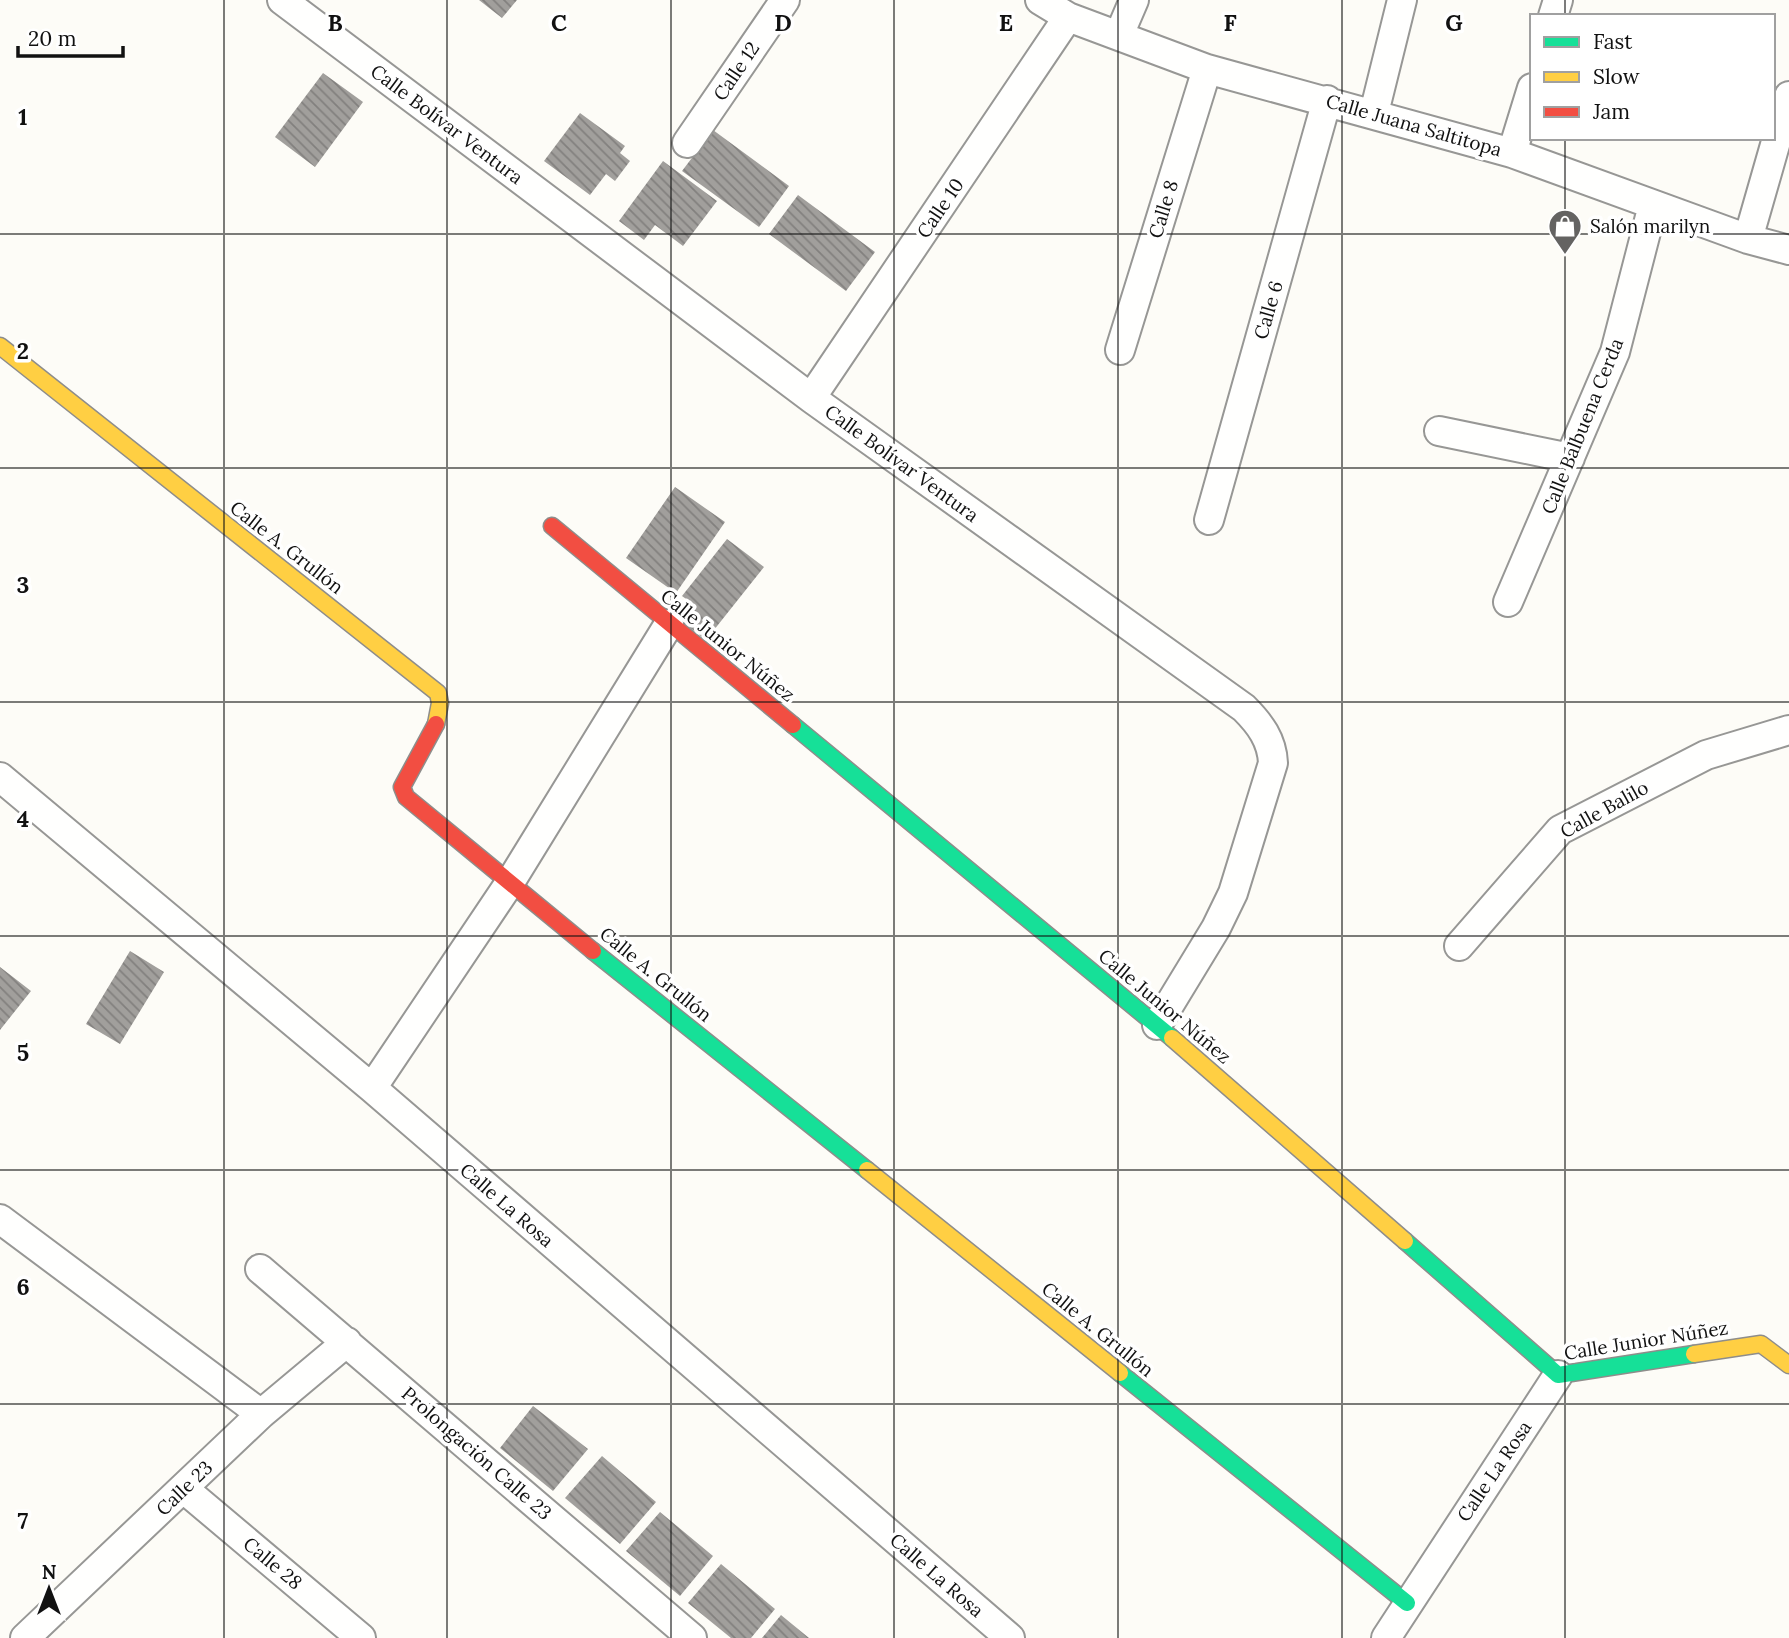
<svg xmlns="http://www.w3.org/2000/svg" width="1789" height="1638" font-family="Lora,serif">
<defs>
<pattern id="building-back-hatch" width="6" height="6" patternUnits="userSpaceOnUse" patternTransform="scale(1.75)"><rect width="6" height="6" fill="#a19f9c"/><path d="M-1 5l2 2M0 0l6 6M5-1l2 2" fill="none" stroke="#82807e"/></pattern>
</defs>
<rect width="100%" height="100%" fill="#fdfcf7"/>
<!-- building -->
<path fill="url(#building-back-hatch)" d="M479,0H517L502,18Z
M323,73L363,102L315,167L275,137Z
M580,113L625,146L620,153L630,161L615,181L606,174L590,195L544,161Z
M713,130L789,186L759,227L682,171Z
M663,161L717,201L683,246L655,225L644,240L619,221Z
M798,195L875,252L846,291L769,234Z
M675,487L725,522L676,593L626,558Z
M727,539L764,567L706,640L680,620L693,604L682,596Z
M130,951L164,972L120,1044L86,1024Z
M0,967L31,991L0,1030Z
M533,1406L588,1449L553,1491L500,1448Z
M602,1456L656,1502L620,1544L565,1498Z
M660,1512L713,1556L680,1596L626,1551Z
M721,1564L775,1609L751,1638H731L688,1603Z
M781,1615L809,1638H762Z"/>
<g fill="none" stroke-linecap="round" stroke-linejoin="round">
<defs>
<path id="street" d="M282,0L811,398L1244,708C1260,724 1272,740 1273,763L1233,893L1216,928L1157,1025
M1040,0L1068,17L1207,69L1512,153L1748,239L1789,250
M1553,16L1558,0
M1119,35L1134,0
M1374,113L1402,0
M687,143L785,0
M1512,153L1532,88
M1748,239L1789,96
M1120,350L1207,69
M811,398L1068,17
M1439,431L1570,458
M1209,520L1327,100
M1508,602L1615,352L1653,205
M0,777L372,1088L1010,1638
M1459,946L1560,830L1706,755L1789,730
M372,1088L509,884L669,624
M0,1219L261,1414
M260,1269L692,1638
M184,1489L361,1638
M25,1638L261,1414L347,1342
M1386,1638L1558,1375"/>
<path id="fast" d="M793,725L1172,1038
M593,951L867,1170
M1405,1241L1558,1375L1694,1354
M1120,1373L1407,1603"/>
<path id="slow" d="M0,346L438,693L440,703L436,724
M1172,1038L1405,1241
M867,1170L1120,1373
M1694,1354L1761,1344L1789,1365"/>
<path id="jam" d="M552,526L793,725
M436,724L402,787L406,797L593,951"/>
</defs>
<!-- street casing -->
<use href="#street" stroke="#979795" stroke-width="32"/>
<!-- fast casing -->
<use href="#fast" stroke="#8e8d8b" stroke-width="19"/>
<!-- slow casing -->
<use href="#slow" stroke="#8e8d8b" stroke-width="19"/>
<!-- jam casing -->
<use href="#jam" stroke="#8e8d8b" stroke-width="19"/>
<!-- street -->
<use href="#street" stroke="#fffffe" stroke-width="28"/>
<!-- fast -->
<use href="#fast" stroke="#16e098" stroke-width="16"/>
<!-- slow -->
<use href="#slow" stroke="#ffcf43" stroke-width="16"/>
<!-- jam -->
<use href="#jam" stroke="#f24e42" stroke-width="16"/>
</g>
<!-- grid -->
<path fill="none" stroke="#111" stroke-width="2" stroke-opacity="0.55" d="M224,0V1638M447,0V1638M671,0V1638M894,0V1638M1118,0V1638M1342,0V1638M1565,0V16M1565,138V1638M0,234H1789M0,468H1789M0,702H1789M0,936H1789M0,1170H1789M0,1404H1789"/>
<!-- icons -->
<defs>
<symbol id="shop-pin" viewBox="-11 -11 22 30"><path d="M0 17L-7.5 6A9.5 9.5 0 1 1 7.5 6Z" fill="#646362" stroke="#fff"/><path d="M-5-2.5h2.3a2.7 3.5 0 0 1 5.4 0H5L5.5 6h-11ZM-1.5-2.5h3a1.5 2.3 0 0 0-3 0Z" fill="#fff"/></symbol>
</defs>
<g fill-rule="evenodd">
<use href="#shop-pin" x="1546" y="207" width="38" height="52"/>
</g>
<g text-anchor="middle" stroke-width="7" stroke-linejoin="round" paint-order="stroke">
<!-- street labels -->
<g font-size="19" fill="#111" stroke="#fff">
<text transform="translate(736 71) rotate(-56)" y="7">Calle 12</text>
<text transform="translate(447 124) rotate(37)" y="7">Calle Bolívar Ventura</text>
<text transform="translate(1414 125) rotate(16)" y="7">Calle Juana Saltitopa</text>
<text transform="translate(940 208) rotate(-56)" y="7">Calle 10</text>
<text transform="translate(1163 209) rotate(-73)" y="7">Calle 8</text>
<text transform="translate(1268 310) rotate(-74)" y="7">Calle 6</text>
<text transform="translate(1582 426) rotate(-68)" y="7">Calle Balbuena Cerda</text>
<text transform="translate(902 463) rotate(36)" y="7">Calle Bolívar Ventura</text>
<text transform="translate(287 547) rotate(38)" y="7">Calle A. Grullón</text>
<text transform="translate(728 645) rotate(39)" y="7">Calle Junior Núñez</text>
<text transform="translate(1604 809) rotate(-29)" y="7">Calle Balilo</text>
<text transform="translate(656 974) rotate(39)" y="7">Calle A. Grullón</text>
<text transform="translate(1165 1006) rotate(40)" y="7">Calle Junior Núñez</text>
<text transform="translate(507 1205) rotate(41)" y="7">Calle La Rosa</text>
<text transform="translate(1098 1329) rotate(39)" y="7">Calle A. Grullón</text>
<text transform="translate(1646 1340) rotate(-9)" y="7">Calle Junior Núñez</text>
<text transform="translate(477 1453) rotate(41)" y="7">Prolongación Calle 23</text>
<text transform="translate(1494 1471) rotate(-56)" y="7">Calle La Rosa</text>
<text transform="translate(184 1488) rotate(-44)" y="7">Calle 23</text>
<text transform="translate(273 1563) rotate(40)" y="7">Calle 28</text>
<text transform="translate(937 1575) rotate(41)" y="7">Calle La Rosa</text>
</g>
<!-- poi labels -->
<g font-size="19" fill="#111" stroke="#fff" text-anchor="start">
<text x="1590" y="233">Salón marilyn</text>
</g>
</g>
<g font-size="23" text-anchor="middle" font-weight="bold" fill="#111" stroke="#fff" stroke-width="7" stroke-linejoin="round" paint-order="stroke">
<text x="335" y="31">B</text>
<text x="559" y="31">C</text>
<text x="783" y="31">D</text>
<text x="1006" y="31">E</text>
<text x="1230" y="31">F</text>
<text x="1454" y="31">G</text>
<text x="23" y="125">1</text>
<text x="23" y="359">2</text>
<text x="23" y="593">3</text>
<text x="23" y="827">4</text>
<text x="23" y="1061">5</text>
<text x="23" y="1295">6</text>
<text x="23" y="1529">7</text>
</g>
<!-- legend -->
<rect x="1530" y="14" width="245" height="126" fill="#ffffff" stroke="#a0a0a0" stroke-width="2"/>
<rect x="1544" y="37" width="35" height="10" fill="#16e098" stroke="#a0a0a0" stroke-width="2"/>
<text x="1593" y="49" font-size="21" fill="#111111">Fast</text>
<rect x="1544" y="72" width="35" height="10" fill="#ffcf43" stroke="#a0a0a0" stroke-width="2"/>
<text x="1593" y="84" font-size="21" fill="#111111">Slow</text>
<rect x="1544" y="107" width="35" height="10" fill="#f24e42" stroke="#a0a0a0" stroke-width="2"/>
<text x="1593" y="119" font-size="21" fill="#111111">Jam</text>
<!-- north arrow -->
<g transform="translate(49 1589)" stroke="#ffffff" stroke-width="5" paint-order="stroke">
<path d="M0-5L12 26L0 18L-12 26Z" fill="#111111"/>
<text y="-10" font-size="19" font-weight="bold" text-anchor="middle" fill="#111111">N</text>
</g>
<!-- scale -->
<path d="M18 46v10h105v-10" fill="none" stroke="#111111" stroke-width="3.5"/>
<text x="28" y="46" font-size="21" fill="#111111" stroke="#ffffff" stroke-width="5" paint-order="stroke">20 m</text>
</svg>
